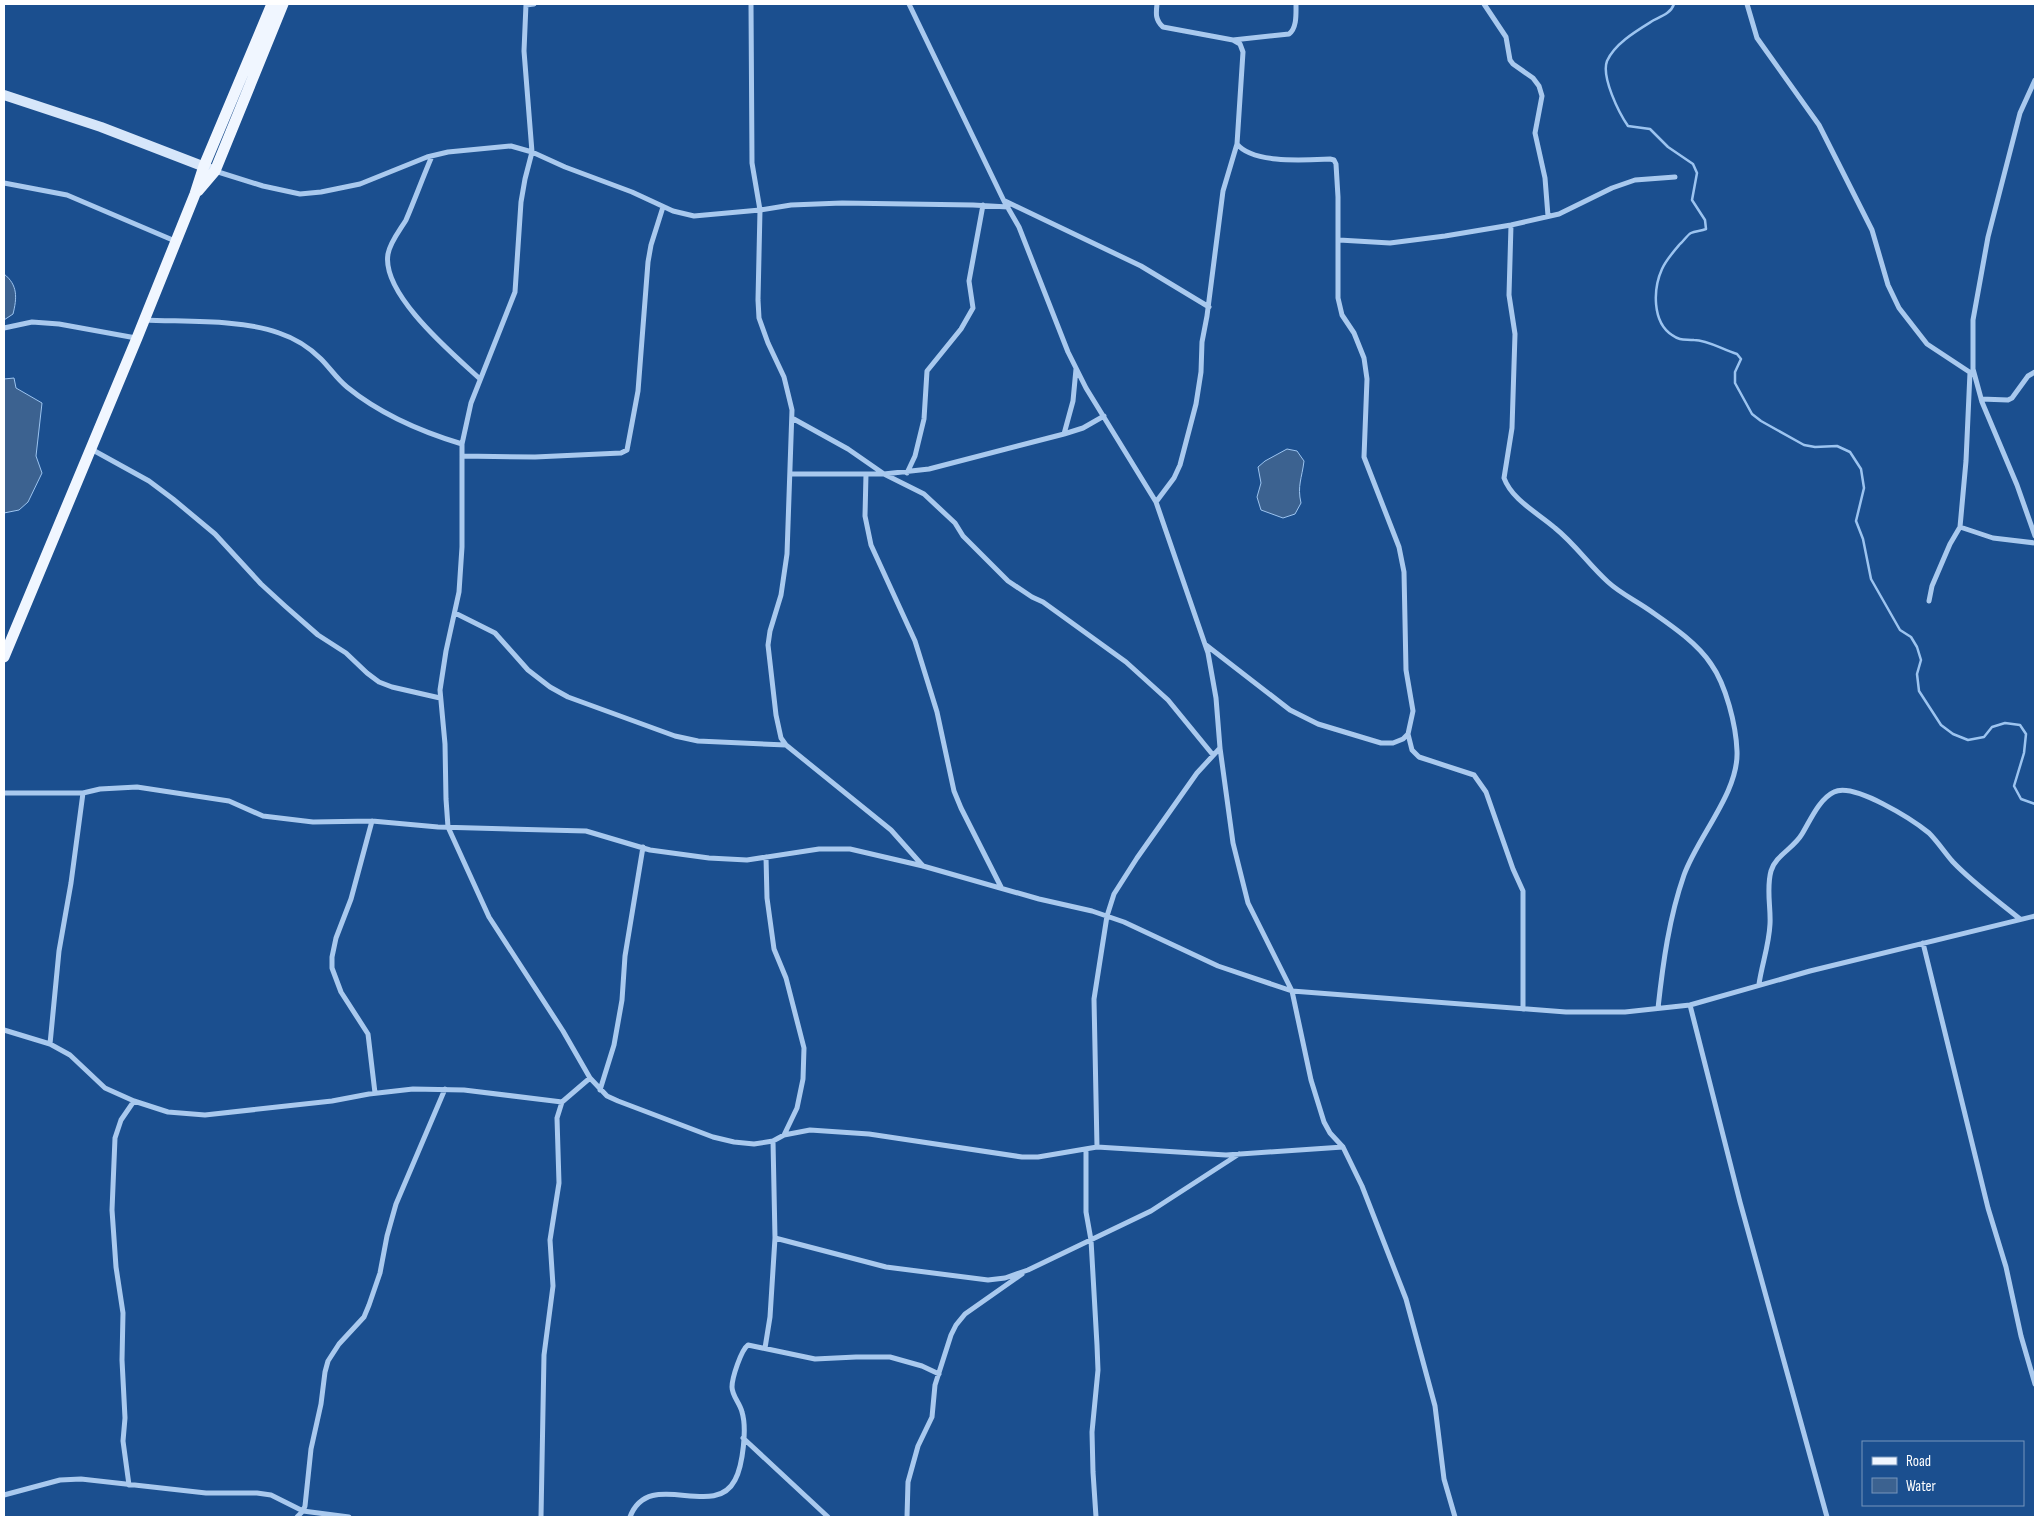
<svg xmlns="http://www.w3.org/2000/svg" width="2039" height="1521" font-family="'Sofia Sans Condensed',sans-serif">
<rect width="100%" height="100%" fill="#1b4f8f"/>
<!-- water -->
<path fill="#3c6290" stroke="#9cc4f0" d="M4,274C18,285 17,298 13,314L4,320Z
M14,378L16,388L42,403L36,456L42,473L28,502L19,510L4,513V379Z
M1287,449L1297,451L1304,461C1302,478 1297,486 1301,503L1295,514L1283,518L1261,510L1257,497L1261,483L1258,467L1265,461Z"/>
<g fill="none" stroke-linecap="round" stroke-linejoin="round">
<!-- stream -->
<path stroke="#9cc4f0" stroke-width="2.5" d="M1674,4C1671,13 1662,16 1654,20C1638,30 1615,43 1607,61C1601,77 1619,113 1628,126L1650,129L1668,147L1693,164L1697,173L1692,200L1705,220L1706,229C1701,231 1695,231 1691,233C1687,235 1684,241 1680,244C1674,251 1666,260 1662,269C1653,289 1652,322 1672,335C1680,341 1685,339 1694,340C1708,340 1723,350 1737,354L1741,359L1735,372V383L1752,414L1761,421L1804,445L1815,447L1837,446L1850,452L1861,469L1864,488L1856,521L1863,539L1871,579L1900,630L1911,637L1917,647L1921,660L1917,674L1919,691L1941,725L1953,734L1968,740L1984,737L1992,727L2005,723L2020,725L2026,734L2024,753L2014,786L2021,799L2035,804"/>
<!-- street -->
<path stroke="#a9c9ee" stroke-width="5" d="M526,4L524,51L532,152L525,179L521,202L515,292L471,403L462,444V547L459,592L446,651L440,690L445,744L446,799L448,827L489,917L563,1031L590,1078L607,1096L618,1101L713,1137L734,1142L754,1144L773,1141L784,1135L810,1130L869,1134L1022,1157H1038L1097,1147L1226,1155L1343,1147
M751,4L752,163L760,210L758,300L759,318L768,343L784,377L792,410L787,554L781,595L770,631L768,645L776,715L781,738L786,745L891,830L923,866
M909,4L1004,201L1019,227L1068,352L1086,388L1156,502L1208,653L1216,698L1220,748L1233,843L1248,903L1292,991L1311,1080L1324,1122L1330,1133L1343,1147L1362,1186L1406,1299L1435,1406L1444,1479L1455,1517
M1157,4C1156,13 1155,20 1163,27L1233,40L1289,34C1297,28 1296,14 1296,4
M1484,4L1506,37L1510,60L1513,64L1533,78L1539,86L1542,96L1535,133L1545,178L1548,216
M1747,4L1757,38L1819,125L1872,230L1888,285L1899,308L1927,344L1974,375
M526,5L534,4
M2035,80L2020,113L1988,237L1973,320V369L1982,402L2017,485L2035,536
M432,156C423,177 415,199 406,220C400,230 390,242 388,254C381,294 453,354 480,379
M215,171L263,186L300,194L321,192L360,184L427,157L448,152L511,146L532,152L565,167L632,192L673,211L694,216L760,210L791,205L842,203L973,205L1008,207
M4,183L67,195L175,241
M1005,201L1141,266L1209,307
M1511,225L1509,295L1515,334L1512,428L1504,478C1512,500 1538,513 1555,528C1575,544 1589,565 1608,582C1621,594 1637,601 1652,612C1672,626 1697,643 1711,664C1726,685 1736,725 1737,751C1739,792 1698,836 1684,875C1669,918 1663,963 1658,1008
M1339,240L1390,243L1445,236L1511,225L1559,214L1612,188L1635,180L1675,177
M144,320C185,322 241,319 279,333C294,338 310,348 321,359C330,368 337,379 347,387C380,414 422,432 462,444
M4,328L32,322L59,324L136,338
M1981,399L2008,400L2012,398L2028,376L2035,372
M792,418L848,449L884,474L924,494L955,523L963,536L1008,581L1032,597L1043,602L1126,662L1168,700L1213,755
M1064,434L1073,401L1076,369
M91,449L149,481L173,499L215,534L261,584L285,606L318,635L346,653L367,673L379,682L392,687L440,698
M462,456L535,457L621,453L627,450L638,391L648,262L651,245L663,207
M907,473L915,456L924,419L927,371L961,329L973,308L969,281L983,205
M790,474H884L929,469L1064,434L1083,428L1104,416
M866,474L865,516L871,545L915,641L937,712L954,791L961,808L1001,887
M1156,502L1174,478L1180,465L1196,404L1201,372L1202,342L1207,316L1223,191L1237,144L1243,52L1240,44L1233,40
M1960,527L1993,538L2035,543
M1929,601L1932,586L1950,544L1960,527L1966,461L1970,372
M455,613L495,633L528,670L550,687L568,697L675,736L698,741L786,745
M1206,645L1290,710L1318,724L1381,743H1393L1403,739L1408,734L1413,711L1406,670L1404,572L1399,547L1364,457L1367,379L1364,358L1354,333L1342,315L1338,298V197L1336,164L1334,160L1330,159C1305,160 1253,164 1237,144
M1408,734L1412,750L1419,757L1474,775L1486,792L1513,869L1523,891V1009
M4,793H83L100,789L137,787L229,801L263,816L313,822L372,821L438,827L586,831L650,850L709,858L747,860L819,849H850L923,866L1039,899L1092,911L1124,922L1218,966L1292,991L1566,1012H1625L1690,1005L1810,971L2035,916
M372,821L351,899L336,938L332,957V968L341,992L368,1034L375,1093
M766,857L767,898L774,949L786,978L804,1048L803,1079L797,1108L784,1135
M1923,943L1988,1208L2006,1267L2021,1336L2035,1384
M1759,984C1762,964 1769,945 1770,924C1771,907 1766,889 1771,871C1775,856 1794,848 1802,834C1810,821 1819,799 1834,792C1854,782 1913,820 1929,833C1938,842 1945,853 1953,862C1973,883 1998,901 2020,919
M1690,1005L1740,1202L1827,1517
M4,1030L50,1044L70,1055L105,1088L134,1101L168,1112L205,1115L332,1101L369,1094L413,1089L464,1090L562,1102
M50,1044L59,951L71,883L83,793
M600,1090L614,1045L622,1000L625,956L643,847
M773,1141L775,1238L886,1267L988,1280L1005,1278L1028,1270L1151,1211L1239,1154
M1097,1147L1094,999L1107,916L1114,894L1137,858L1197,773L1220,748
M1086,1149V1212L1091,1240L1097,1345L1098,1370L1092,1432L1093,1472L1096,1517
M765,1348L770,1317L775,1238
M743,1438L828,1517
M129,1485L123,1441L125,1418L122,1360L123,1313L116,1267L112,1210L115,1138L121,1120L134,1101
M4,1495L60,1480L81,1479L206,1493H257L271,1495L303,1511L349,1517
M297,1517L303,1511L305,1506L311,1449L321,1404L325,1372L328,1361L339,1344L364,1317L369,1305L380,1273L387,1236L396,1204L445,1089
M541,1517L544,1355L553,1286L550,1240L559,1183L557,1118L562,1102L590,1078
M630,1517C649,1467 714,1521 735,1480C743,1465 747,1428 742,1412C740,1403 732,1396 732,1387C732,1378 741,1350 748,1345L815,1359L856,1357H890L922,1366L939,1374
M907,1517L908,1482L918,1446L932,1417L935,1385L951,1335L956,1325L965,1314L1022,1274"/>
<!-- secondary -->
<path stroke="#d6e6fa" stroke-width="10" d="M4,95L101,127L210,169"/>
<!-- primary -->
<path stroke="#f0f6ff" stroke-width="11" d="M198,191L215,171L283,4
M4,657L137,338L195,194L204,166L272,4"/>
</g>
<!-- border -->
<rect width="2039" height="1521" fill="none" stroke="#ffffff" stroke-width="10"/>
<!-- legend -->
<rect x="1862" y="1441" width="162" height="65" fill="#1b4f8f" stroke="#7695bc"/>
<rect x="1872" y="1457" width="25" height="8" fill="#f0f6ff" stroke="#7695bc"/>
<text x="1906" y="1466" font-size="15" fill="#ffffff">Road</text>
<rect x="1872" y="1478" width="25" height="15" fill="#3c6290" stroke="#7695bc"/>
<text x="1906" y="1491" font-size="15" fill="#ffffff">Water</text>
</svg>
